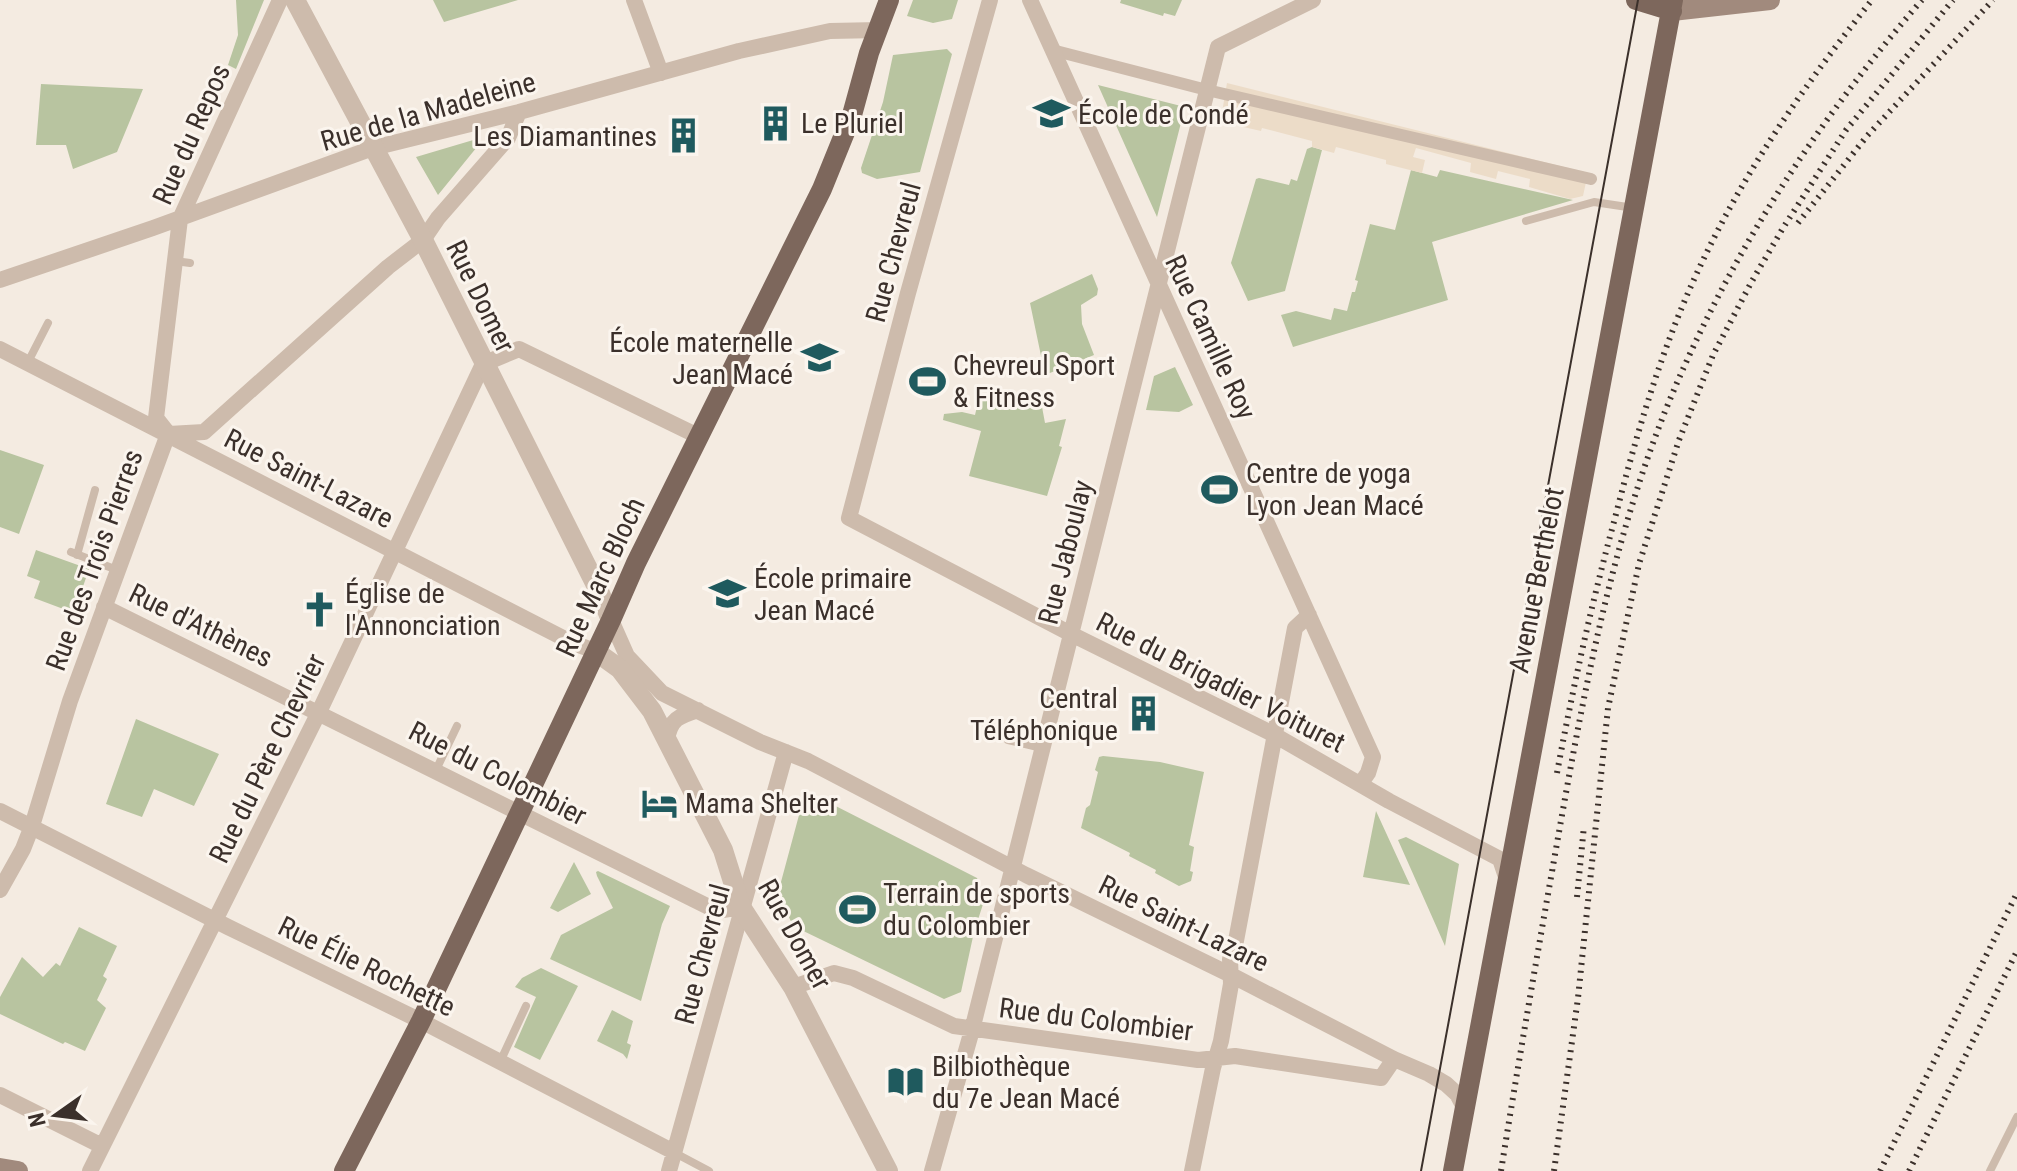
<svg xmlns="http://www.w3.org/2000/svg" width="2017" height="1171" font-family="'Roboto Condensed',sans-serif">
<rect width="100%" height="100%" fill="#f4ebe1"/>
<!-- green -->
<path fill="#b8c4a0" d="M236,0H264L236,69L228,65L238,35Z
M433,0H518L444,22Z
M913,0H958L952,19L933,23L907,16Z
M1121,0H1182L1175,16L1164,13L1163,16L1120,3Z
M947,49L952,54L920,172L877,179L862,173L861,168L883,102L893,55Z
M41,84L143,89L117,152L73,169L66,145H36Z
M1098,85L1185,107L1157,217Z
M480,138L481,142L438,195L416,157Z
M1312,147L1322,150L1285,291L1248,301L1231,263L1256,179L1259,178L1289,185L1291,179L1297,181L1307,149Z
M1411,170L1437,177L1440,170L1573,200L1432,242L1448,300L1293,347L1281,315L1296,311L1331,320L1334,308L1347,311L1352,292H1355L1358,281L1355,280L1370,224L1395,230Z
M1092,274L1098,289L1097,295L1081,305L1082,324L1094,355L1045,375L1030,303Z
M1175,367L1193,405L1179,412L1146,410L1154,376Z
M1040,396L1045,423L1066,419L1059,446L1062,447L1047,496L969,476L981,431L943,420L944,414L962,412L975,415L979,398Z
M0,450L44,465L19,534L0,527Z
M36,550L89,569L74,613L34,598L40,581L27,576Z
M136,719L219,754L194,806L154,789L142,817L106,804Z
M1103,756L1160,762L1204,772L1189,845L1194,847L1190,871L1193,872L1191,881L1179,886L1155,873L1156,870L1129,856L1130,853L1081,828L1086,808L1090,805L1098,772L1095,770L1099,757Z
M818,797L977,878L985,898L974,932L961,992L944,999L793,926L778,893L802,804Z
M1376,811L1410,885L1363,877Z
M1406,837L1459,864L1445,946L1398,840Z
M574,862L591,894L558,912L550,908Z
M598,871L670,906L662,924L641,1001L550,959L561,935L613,908L597,876L596,872Z
M79,927L117,946L103,976L107,979L97,1000L106,1008L85,1051L65,1042L63,1044L0,1014V997L22,957L43,977L56,963L60,966Z
M541,968L578,986L540,1060L514,1047L536,997L515,987L522,978Z
M612,1010L633,1021L627,1043L631,1045L627,1059L623,1054L597,1041Z"/>
<!-- plaza -->
<path fill="#ecdcc8" d="M1227,83L1588,173L1583,196L1570,199L1529,187L1530,179L1498,171L1496,179L1470,172L1471,163L1416,148L1413,157L1425,160L1422,173L1386,164V160L1336,147L1334,153L1312,147V141L1262,128L1261,131L1239,126L1240,122L1221,118Z"/>
<g fill="none" stroke-linecap="round" stroke-linejoin="round">
<!-- service -->
<path stroke="#cdbbac" stroke-width="8" d="M1526,221L1594,202L1634,208
M175,261L190,263
M27,364L48,323
M71,552L117,570
M77,555L95,490
M1008,740L1042,748
M436,770L457,726
M500,1062L526,1006
M675,1153L709,1171
M1990,1171L2017,1117"/>
<!-- pedestrian -->
<path stroke="#cdbbac" stroke-width="12" d="M1052,50L1207,90L1591,179"/>
<!-- minor -->
<path stroke="#cdbbac" stroke-width="16" d="M634,0L661,73
M990,0L908,293L849,518L1071,634L1269,732L1389,801L1500,859L1507,880
M1030,0L1373,757L1368,773L1361,783
M0,280L153,228L373,148L519,112L739,51L830,31L879,30
M0,349L573,643L595,651
M167,432L156,418L180,219L280,0
M169,434L204,432L388,267L423,240L438,218L508,138L519,112
M104,607L717,911L741,907
M611,620L627,656L662,693L760,742L808,761L1026,875L1231,975L1394,1059L1429,1074L1446,1084L1457,1094L1465,1109
M667,740C670,719 679,716 698,710
M0,811L228,927L421,1021L674,1152
M0,890L23,849L32,826L70,701L168,434
M793,987L834,973L853,978L954,1026L1198,1060L1235,1056L1381,1078L1394,1059
M0,1095L102,1146
M90,1171L319,712L483,364L519,349L700,437
M669,1171L786,752
M932,1171L972,1030L1218,47L1313,0
M1192,1171L1213,1068L1221,1041L1231,984L1230,959L1235,946L1295,628L1309,615"/>
<!-- tertiary -->
<path stroke="#cdbbac" stroke-width="20" d="M295,0L423,240L599,591L611,620
M595,651L620,669L652,711L723,850L741,907L793,987L888,1171"/>
<!-- secondary -->
<path stroke="#a18a7d" stroke-width="20" d="M1672,11L1770,0
M0,1168L18,1171"/>
<!-- primary -->
<path stroke="#7d675c" stroke-width="20" d="M1636,0L1672,11
M344,1171L421,1021L611,620L636,563L822,189L852,115L869,53L889,0
M1453,1171L1673,0"/>
<!-- tram -->
<path stroke="#3b302b" stroke-width="2" d="M1421,1171L1638,0"/>
<!-- rail -->
<path stroke="#3b302b" stroke-width="6" stroke-dasharray="2 6" stroke-linecap="butt" d="M1798,223L1867,136L1993,0
M1557,773C1573,687 1592,602 1615,518C1638,428 1665,337 1706,254C1750,163 1809,79 1872,0
M1577,897L1584,826
M1501,1171C1519,1058 1539,945 1559,832C1584,691 1611,548 1664,414C1725,262 1815,123 1922,0
M1554,1171L1578,998L1608,708L1639,564L1679,440L1713,355L1752,281L1783,228L1846,130L1953,0
M1880,1171L2017,893
M1909,1171L2017,951"/>
</g>
<!-- icons -->
<defs>
<symbol id="university-bare" viewBox="-9 -9 18 18"><path d="M0-5L7-2L0 1L-7-2ZM-4 1L0 2.5L4 1V4Q0 6-4 4Z" fill="#1f5a5e" stroke="#fbf5ee" stroke-width="2.5" paint-order="stroke"/></symbol>
<symbol id="building-bare" viewBox="-9 -9 18 18"><path d="M-4-6H4V6H1V3H-1V6H-4ZM-2.5-4.3h1.7v1.8h-1.7ZM.8-4.3h1.7v1.8H.8ZM-2.5-1h1.7V.8h-1.7ZM.8-1h1.7V.8H.8Z" fill="#1f5a5e" stroke="#fbf5ee" stroke-width="2.5" paint-order="stroke"/></symbol>
<symbol id="school-bare" viewBox="-9 -9 18 18"><path d="M0-5L7-2L0 1L-7-2ZM-4 1L0 2.5L4 1V4Q0 6-4 4Z" fill="#1f5a5e" stroke="#fbf5ee" stroke-width="2.5" paint-order="stroke"/></symbol>
<symbol id="stadium-bare" viewBox="-9 -9 18 18"><path d="M0-5a6.5 5 0 1 0 0 10a6.5 5 0 1 0 0-10ZM-3.5-1.8h7v3.6h-7Z" fill="#1f5a5e" stroke="#fbf5ee" stroke-width="2.5" paint-order="stroke"/></symbol>
<symbol id="church-bare" viewBox="-9 -9 18 18"><path d="M-1.2-6h2.4v3.5h3.3v2.4h-3.3V6h-2.4V-.1h-3.3v-2.4h3.3Z" fill="#1f5a5e" stroke="#fbf5ee" stroke-width="2.5" paint-order="stroke"/></symbol>
<symbol id="hotel-bare" viewBox="-9 -9 18 18"><path d="M-6-4.5h1.5V1H6V5H4.5V3h-9V5H-6ZM-4 0a1.8 1.8 0 1 1 3.6 0ZM.5 0V-2.5h3Q6-2.5 6 0Z" fill="#1f5a5e" stroke="#fbf5ee" stroke-width="2.5" paint-order="stroke"/></symbol>
<symbol id="library-bare" viewBox="-9 -9 18 18"><path d="M-6-4Q-3-5.5-.7-3.5V5Q-3 3-6 4ZM6-4Q3-5.5 .7-3.5V5Q3 3 6 4Z" fill="#1f5a5e" stroke="#fbf5ee" stroke-width="2.5" paint-order="stroke"/></symbol>
</defs>
<g fill-rule="evenodd">
<use href="#university-bare" x="1026" y="88" width="51" height="51"/>
<use href="#building-bare" x="750" y="98" width="51" height="51"/>
<use href="#building-bare" x="658" y="110" width="51" height="51"/>
<use href="#school-bare" x="794" y="332" width="51" height="51"/>
<use href="#stadium-bare" x="902" y="356" width="51" height="51"/>
<use href="#stadium-bare" x="1194" y="464" width="51" height="51"/>
<use href="#school-bare" x="702" y="568" width="51" height="51"/>
<use href="#church-bare" x="294" y="584" width="51" height="51"/>
<use href="#building-bare" x="1118" y="688" width="51" height="51"/>
<use href="#hotel-bare" x="634" y="778" width="51" height="51"/>
<use href="#stadium-bare" x="832" y="884" width="51" height="51"/>
<use href="#library-bare" x="880" y="1056" width="51" height="51"/>
</g>
<g text-anchor="middle" stroke-width="6" stroke-linejoin="round" paint-order="stroke">
<!-- street labels -->
<g font-size="28" fill="#3b302b" stroke="#fbf5ee">
<text transform="translate(428 111) rotate(-16)" y="10">Rue de la Madeleine</text>
<text transform="translate(191 134) rotate(-66)" y="10">Rue du Repos</text>
<text transform="translate(893 252) rotate(-75)" y="10">Rue Chevreul</text>
<text transform="translate(481 296) rotate(64)" y="10">Rue Domer</text>
<text transform="translate(1211 337) rotate(65)" y="10">Rue Camille Roy</text>
<text transform="translate(309 478) rotate(27)" y="10">Rue Saint-Lazare</text>
<text transform="translate(1065 552) rotate(-76)" y="10">Rue Jaboulay</text>
<text transform="translate(94 560) rotate(-70)" y="10">Rue des Trois Pierres</text>
<text transform="translate(600 577) rotate(-65)" y="10">Rue Marc Bloch</text>
<text transform="translate(1536 580) rotate(-79)" y="10">Avenue Berthelot</text>
<text transform="translate(201 625) rotate(26)" y="10">Rue d'Athènes</text>
<text transform="translate(1221 682) rotate(27)" y="10">Rue du Brigadier Voituret</text>
<text transform="translate(267 758) rotate(-64)" y="10">Rue du Père Chevrier</text>
<text transform="translate(498 773) rotate(27)" y="10">Rue du Colombier</text>
<text transform="translate(1184 923) rotate(26)" y="10">Rue Saint-Lazare</text>
<text transform="translate(795 934) rotate(61)" y="10">Rue Domer</text>
<text transform="translate(702 954) rotate(-75)" y="10">Rue Chevreul</text>
<text transform="translate(367 966) rotate(26)" y="10">Rue Élie Rochette</text>
<text transform="translate(1096 1019) rotate(7)" y="10">Rue du Colombier</text>
</g>
<!-- poi labels -->
<g font-size="28" fill="#3b302b" stroke="#fbf5ee" text-anchor="start">
<text x="1078" y="124">École de Condé</text>
<text x="801" y="133">Le Pluriel</text>
<text x="657" y="146" text-anchor="end">Les Diamantines</text>
<text x="793" y="352" text-anchor="end">École maternelle<tspan x="793" dy="32">Jean Macé</tspan></text>
<text x="953" y="375">Chevreul Sport<tspan x="953" dy="32">&amp; Fitness</tspan></text>
<text x="1246" y="483">Centre de yoga<tspan x="1246" dy="32">Lyon Jean Macé</tspan></text>
<text x="754" y="588">École primaire<tspan x="754" dy="32">Jean Macé</tspan></text>
<text x="345" y="603">Église de<tspan x="345" dy="32">l'Annonciation</tspan></text>
<text x="1118" y="708" text-anchor="end">Central<tspan x="1118" dy="32">Téléphonique</tspan></text>
<text x="685" y="813">Mama Shelter</text>
<text x="883" y="903">Terrain de sports<tspan x="883" dy="32">du Colombier</tspan></text>
<text x="932" y="1076">Bilbiothèque<tspan x="932" dy="32">du 7e Jean Macé</tspan></text>
</g>
</g>
<!-- north arrow -->
<g transform="translate(56 1115) rotate(256)" stroke="#fbf5ee" stroke-width="6" paint-order="stroke">
<path d="M0-6L14 30L0 20L-14 30Z" fill="#3b302b"/>
<text y="-12" font-size="22" font-weight="bold" text-anchor="middle" fill="#3b302b">N</text>
</g>
</svg>
